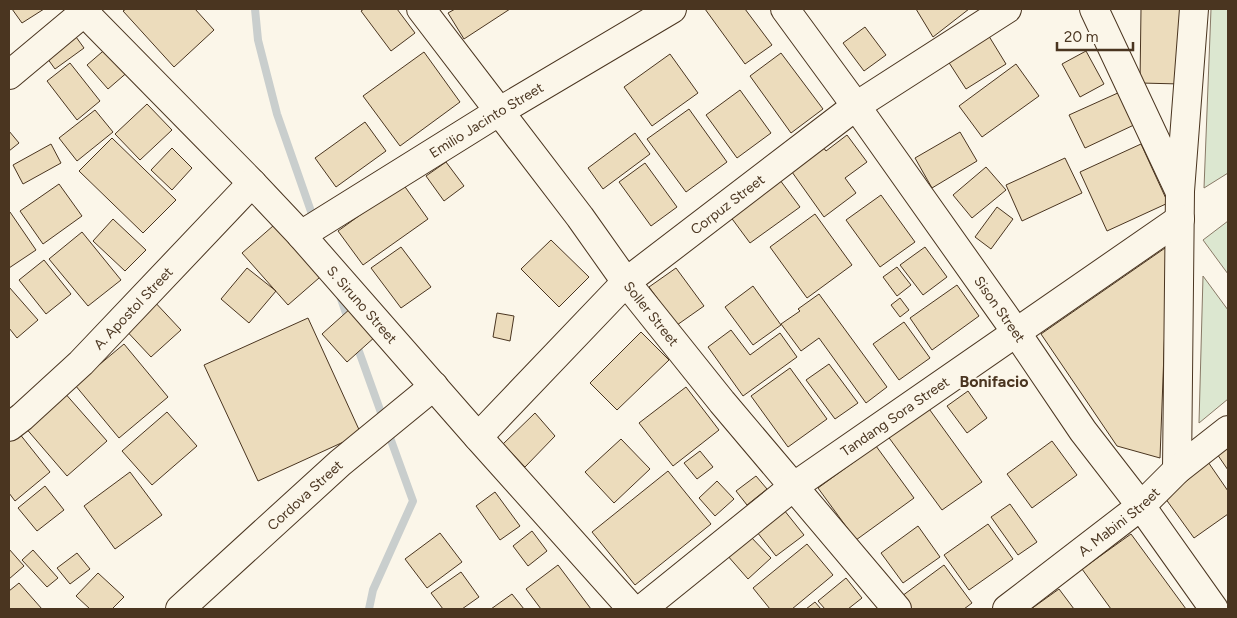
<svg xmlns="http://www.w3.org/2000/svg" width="1237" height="618" font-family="Figtree,sans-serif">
<rect width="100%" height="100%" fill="#fbf6e9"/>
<!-- green -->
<path fill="#dce7d0" stroke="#887966" d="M1211,9H1228V173L1204,188Z
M1228,221V274L1203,240Z
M1203,276L1228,310V399L1199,423Z"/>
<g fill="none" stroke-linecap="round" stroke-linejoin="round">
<!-- stream -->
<path stroke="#c9cecd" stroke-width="8" d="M255,9L258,40L277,114L314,220
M339,293L349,322
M356,343L384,421
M369,609L373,590L413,501L388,432"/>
</g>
<!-- building -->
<path fill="#ecdcbc" stroke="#4a3520" d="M12,9H44L22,23Z
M126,9H195L214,30L174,67L123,11Z
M364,9H397L415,33L391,51L361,11Z
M455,9H510L464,39L448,13Z
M705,9H745L772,45L745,64Z
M916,9H969L933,37Z
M1141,9H1183L1181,84L1140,83Z
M865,27L886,55L864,71L843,43Z
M71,30L84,48L55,69L42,51Z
M987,33L1006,64L966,89L946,58Z
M109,46L130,70L108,89L87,65Z
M1086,51L1104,84L1080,97L1062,64Z
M424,52L460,102L400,146L363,96Z
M781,53L823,109L791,133L750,76Z
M670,54L698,93L652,126L624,87Z
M70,63L100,101L77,120L47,81Z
M1016,64L1039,96L982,137L959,106Z
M740,90L771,133L737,158L706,115Z
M1120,92L1136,124L1085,148L1069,115Z
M147,104L172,130L140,160L115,134Z
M689,109L727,162L686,192L647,139Z
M95,110L113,132L77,161L59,138Z
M365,122L386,151L336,187L315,158Z
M9,131L19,143L9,151Z
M960,132L977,161L932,188L915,158Z
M635,133L650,154L603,189L588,168Z
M847,135L867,162L845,178L856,193L824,217L787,165L819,142L826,151Z
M112,138L176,200L143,233L79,171Z
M51,144L61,163L23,184L13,165Z
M1141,144L1168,203L1107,231L1080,172Z
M172,148L192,168L172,190L151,170Z
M1065,158L1082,193L1022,221L1006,185Z
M446,162L464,186L444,201L426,176Z
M645,163L677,207L651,226L619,182Z
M986,167L1006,190L972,218L953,195Z
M777,176L800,207L750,243L727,212Z
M59,184L82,216L43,244L20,211Z
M403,184L428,219L363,265L338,231Z
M881,195L915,242L880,267L846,220Z
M997,207L1013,219L991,249L975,237Z
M10,212L36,250L9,268V213Z
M815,214L852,265L807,298L770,247Z
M113,219L146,250L125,271L93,241Z
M281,219L327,271L288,305L242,253Z
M82,232L121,280L88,306L49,259Z
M551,240L589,277L559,307L521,269Z
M1168,246L1160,458L1117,446L1041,334Z
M401,247L431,287L401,308L371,268Z
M925,247L947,277L923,295L900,265Z
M44,260L71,294L46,314L19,280Z
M897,267L911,285L897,296L883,277Z
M247,268L276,291L249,323L221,299Z
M676,268L704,306L677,325L649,287Z
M957,285L979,316L932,350L910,318Z
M753,286L781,325L753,345L725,307Z
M9,287L38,320L17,338L9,328Z
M819,294L887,387L866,403L819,338L801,351L781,324L800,311L798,309Z
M151,298L181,330L151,357L121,325Z
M900,298L909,310L900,317L891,305Z
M351,308L376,336L347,362L322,334Z
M497,313L514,316L510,341L493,337Z
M308,318L361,434L258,481L204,365Z
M904,322L930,358L899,380L873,344Z
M731,330L750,355L780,333L797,357L743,396L708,347Z
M641,332L669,360L617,410L590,383Z
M124,344L168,397L119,438L75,385Z
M829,364L858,403L835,419L806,380Z
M790,368L827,419L788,447L751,396Z
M686,387L719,430L673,466L639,423Z
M63,391L107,441L67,476L24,426Z
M968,391L987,418L967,433L947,406Z
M927,406L982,482L942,510L887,435Z
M167,412L197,446L152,485L122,451Z
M535,413L555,436L525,467L503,444Z
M15,428L50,472L15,501L9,493V433Z
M621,439L650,469L614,503L585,472Z
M1052,441L1077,475L1032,508L1007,474Z
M1228,441V470L1215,451Z
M876,446L914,498L856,540L818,488Z
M700,451L713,467L697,479L684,463Z
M1206,459L1228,491V514L1194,538L1160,491Z
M668,471L711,524L635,585L592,532Z
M130,472L162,515L115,549L84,506Z
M756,476L767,489L747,505L736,491Z
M717,481L734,499L715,516L699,498Z
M45,486L64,510L37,531L18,508Z
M495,492L520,526L500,540L476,506Z
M1010,504L1037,542L1018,555L991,517Z
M784,510L804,535L776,556L757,532Z
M988,524L1013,559L969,590L944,555Z
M918,526L940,557L903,583L881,553Z
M532,531L547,551L528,566L513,546Z
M440,533L462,562L427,588L405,559Z
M1131,534L1186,609H1111L1082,569Z
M749,535L771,558L748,579L727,555Z
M807,544L833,575L792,609H770L753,588Z
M9,549L24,566L9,579Z
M33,550L58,578L47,587L22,560Z
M77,553L90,569L70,584L57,568Z
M558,565L591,609H541L526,589Z
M944,565L972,603L964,609H911L902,596Z
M461,572L479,597L462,609H443L431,593Z
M98,573L124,597L112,609H90L76,596Z
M846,578L862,598L848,609H825L818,601Z
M19,583L42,609H9V591Z
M1059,589L1074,609H1031Z
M512,594L524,609H491Z
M815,602L821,609H806Z"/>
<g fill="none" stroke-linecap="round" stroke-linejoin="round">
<defs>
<g id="minor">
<path id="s1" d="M81,9L252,183L301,235L478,437L632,609"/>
<path id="s2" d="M421,9L580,217L626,282L722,402L897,609"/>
<path id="s3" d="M785,9L856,106L1016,332L1083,431L1141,506L1214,609"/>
<path d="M1094,9L1179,190"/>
<path d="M9,75L88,9"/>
<path id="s4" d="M301,235L500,111L672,9"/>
<path id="s5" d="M9,427L22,417L81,363L252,183"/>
<path id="s6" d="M478,437L626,282L856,106L1007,9"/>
<path d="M1177,470L1180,191L1194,9"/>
<path id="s7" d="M180,609L340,463L434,386"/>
<path id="s8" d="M642,609L793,487L1180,219"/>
<path id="s9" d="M1007,609L1141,506L1177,470L1228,430"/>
</g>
</defs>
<!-- minor casing -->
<use href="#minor" stroke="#4a3520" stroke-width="30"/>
<!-- minor -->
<use href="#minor" stroke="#fbf6e9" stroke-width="28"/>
</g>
<g text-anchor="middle" stroke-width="4" stroke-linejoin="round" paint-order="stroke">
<!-- street labels -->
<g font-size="14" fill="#4a3520" stroke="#fbf6e9">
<text dy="5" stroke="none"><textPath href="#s4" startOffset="218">Emilio Jacinto Street</textPath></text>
<text dy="5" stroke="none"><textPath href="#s6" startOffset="342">Corpuz Street</textPath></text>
<text dy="5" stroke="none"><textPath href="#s1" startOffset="408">S. Siruno Street</textPath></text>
<text dy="5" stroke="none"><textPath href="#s5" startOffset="172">A. Apostol Street</textPath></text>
<text dy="5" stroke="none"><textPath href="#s3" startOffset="369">Sison Street</textPath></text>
<text dy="5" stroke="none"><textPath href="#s2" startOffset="382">Soller Street</textPath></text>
<text dy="5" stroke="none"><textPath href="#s8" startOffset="318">Tandang Sora Street</textPath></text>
<text dy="5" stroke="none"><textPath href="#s7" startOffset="169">Cordova Street</textPath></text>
<text dy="5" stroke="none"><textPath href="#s9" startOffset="142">A. Mabini Street</textPath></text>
</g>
<!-- quarter labels -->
<g font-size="16" font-weight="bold" fill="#4a3520" stroke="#fbf6e9">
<text x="994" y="387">Bonifacio</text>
</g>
</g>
<!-- border -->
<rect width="1237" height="618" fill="none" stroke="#4a3520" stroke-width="20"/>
<!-- scale -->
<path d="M1057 42v8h76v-8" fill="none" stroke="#4a3520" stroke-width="2.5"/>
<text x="1064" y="42" font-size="15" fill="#4a3520" stroke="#fbf6e9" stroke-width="4" paint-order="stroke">20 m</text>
</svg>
